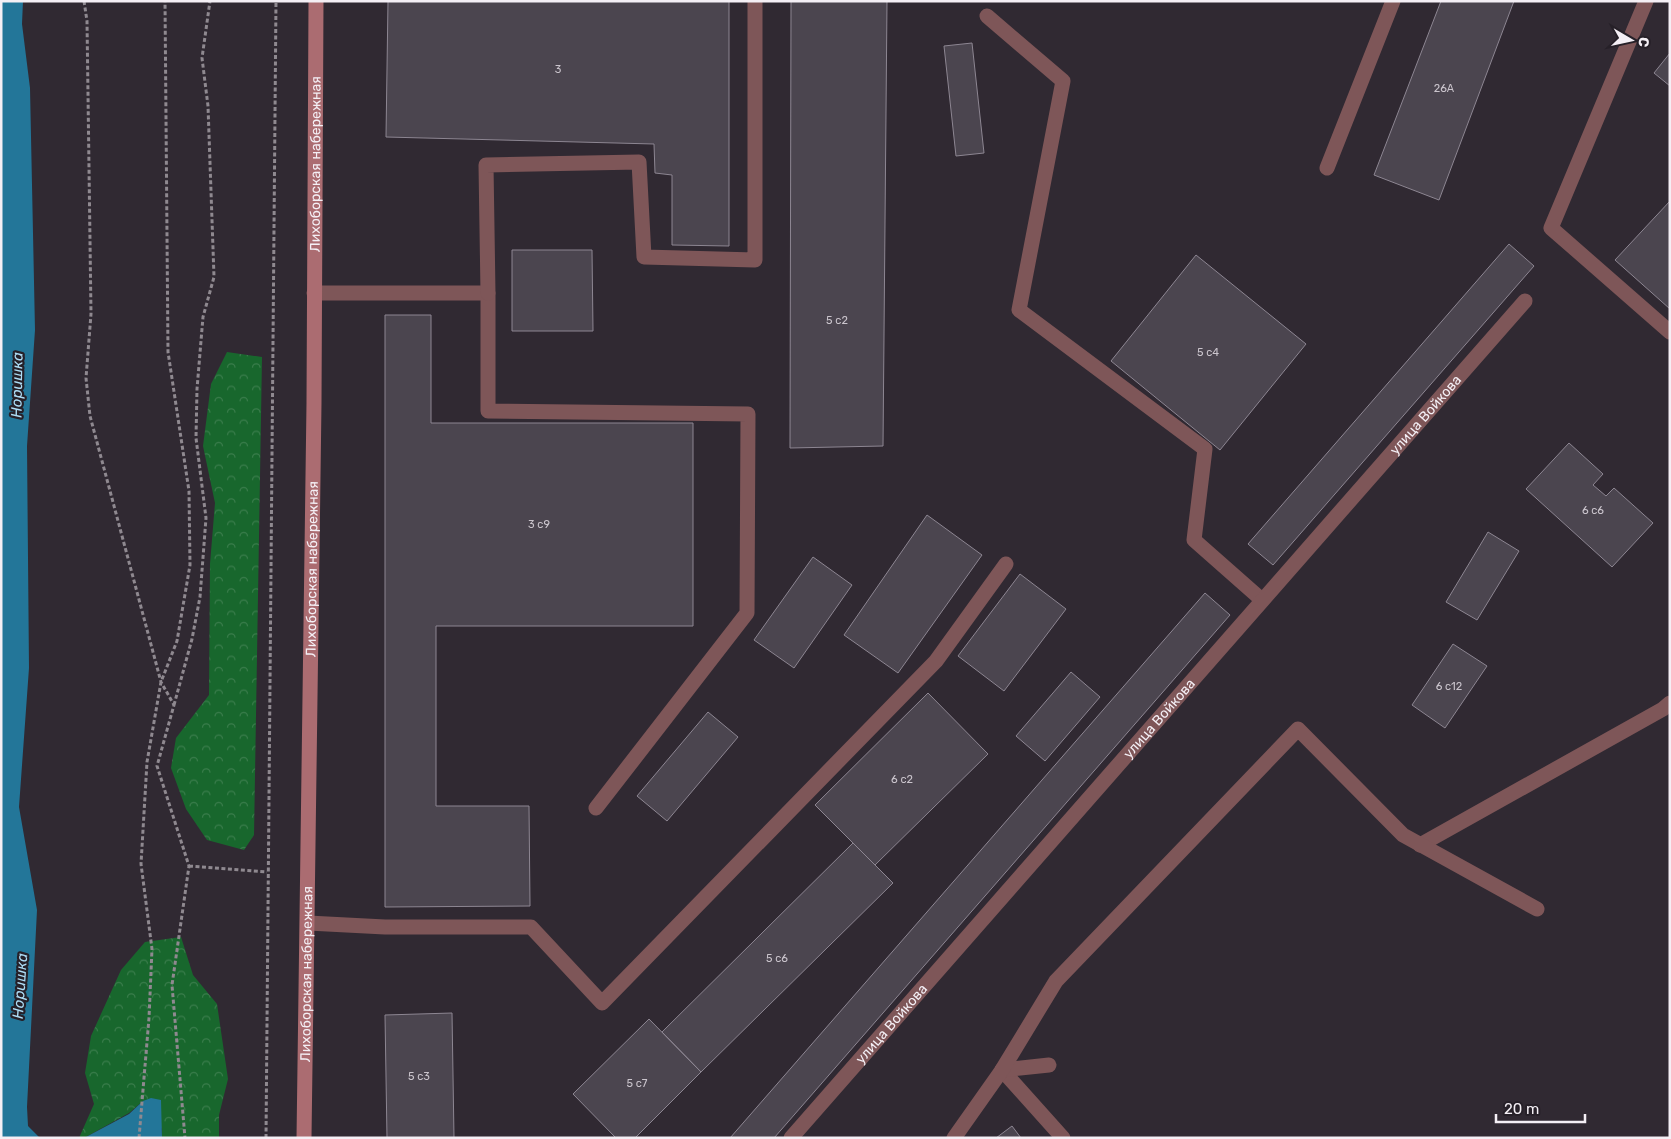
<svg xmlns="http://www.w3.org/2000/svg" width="1671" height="1139" font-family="Rubik,sans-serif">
<defs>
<pattern id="forest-crowns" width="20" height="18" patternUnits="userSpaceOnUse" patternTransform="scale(1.25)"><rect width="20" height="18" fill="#18672d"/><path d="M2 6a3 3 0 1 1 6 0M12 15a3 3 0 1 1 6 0" fill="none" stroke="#3a7d4c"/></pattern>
</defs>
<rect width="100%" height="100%" fill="#302932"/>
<!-- forest -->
<path fill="url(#forest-crowns)" d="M227,352L262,357L254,835L244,850L207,840L186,809L171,768L176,738L209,695L210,564L215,503L203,446L211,384Z
M181,937L193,975L217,1004L228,1079L219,1115V1138H162V1129L143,1101L129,1113L84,1138H79L94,1104L85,1073L91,1036L121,970L145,942Z"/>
<!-- water -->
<path fill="#237699" d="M1,1H23L22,24L30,88L35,330L27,446L29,668L19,807L37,910L27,1107L28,1126L40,1138H1Z
M151,1098L161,1100L162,1138H84L129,1114L143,1101Z"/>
<!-- building -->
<path fill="#4b454f" stroke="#8d8692" d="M388,1H729V246L672,245V175L655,173L654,144L386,137Z
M791,1H887L883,446L790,448Z
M1441,1H1514L1439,200L1374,175Z
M972,43L984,153L956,156L944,46Z
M1670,53V86L1654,73Z
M1670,201V309L1615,260Z
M1509,244L1534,266L1273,565L1248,544Z
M512,250H592L593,331H512Z
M1196,255L1306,344L1220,450L1111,361Z
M385,315H431V423H693V626H436V806H529L530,906L385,907Z
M1569,443L1603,474L1593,485L1606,496L1614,488L1653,523L1612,567L1526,489Z
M927,515L982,555L898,673L844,635Z
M1488,532L1519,551L1477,620L1446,602Z
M813,557L852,585L794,668L754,640Z
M1020,574L1066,609L1004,691L958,656Z
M1205,593L1230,615L774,1138H730Z
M1453,644L1487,666L1445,728L1412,705Z
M1071,672L1100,697L1045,761L1016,736Z
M928,693L988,754L875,865L815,805Z
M708,712L738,737L667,821L637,796Z
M853,843L893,883L701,1072L662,1032Z
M452,1013L454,1138H387L385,1015Z
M649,1019L701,1072L635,1138H616L573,1094Z
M1012,1126L1021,1138H996Z"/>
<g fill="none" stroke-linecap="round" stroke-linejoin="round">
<!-- path -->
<path stroke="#8f8990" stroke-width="3" stroke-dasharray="4 2.5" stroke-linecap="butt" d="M84,1L87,21L91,314L86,378L90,416L161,682L174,705L157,766L189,866L172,985L185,1138
M174,705L192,639L200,597L206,518L196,438L197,389L203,317L214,277L208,106L202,58L210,1
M189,866L267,872
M139,1138L149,1018L152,949L141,864L147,762L161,682L177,641L190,565L189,491L168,352L165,1
M266,1138L276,1"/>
<!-- lane -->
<g stroke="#7e5658" stroke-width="15">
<path d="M1646,1L1551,228L1670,332"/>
<path d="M987,16L1063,81L1019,310L1205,449L1194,540L1262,600"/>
<path d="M1327,168L1393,1"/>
<path d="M314,293H488V411L748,414L747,613L596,808"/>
<path d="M488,293L486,165L639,162L644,257L755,260V1"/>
<path d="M1420,845L1663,709L1670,703"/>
<path d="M308,923L385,927H531L602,1003L936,661L1006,564"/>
<path d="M1002,1070L1063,1138"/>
<path d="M1002,1070L1049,1065"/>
<path id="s1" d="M791,1138L1525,301"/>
<path d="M954,1138L1002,1070L1056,981L1298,729L1403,835L1537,909"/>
</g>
<!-- secondary -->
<path stroke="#ab6c71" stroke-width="15" id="s2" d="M304,1138L314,403L316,1"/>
</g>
<g text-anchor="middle" stroke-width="4.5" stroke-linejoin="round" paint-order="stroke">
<!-- number labels -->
<g font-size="11" fill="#cac4cc">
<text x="558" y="73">3</text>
<text x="1444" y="92">26А</text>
<text x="837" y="324">5 с2</text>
<text x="1208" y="356">5 с4</text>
<text x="1593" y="514">6 с6</text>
<text x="539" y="528">3 с9</text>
<text x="1449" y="690">6 с12</text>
<text x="902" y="783">6 с2</text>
<text x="777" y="962">5 с6</text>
<text x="419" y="1080">5 с3</text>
<text x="637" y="1087">5 с7</text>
</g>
<!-- street labels -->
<g font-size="14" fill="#f4eff5" stroke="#262028">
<text dy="5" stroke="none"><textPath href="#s2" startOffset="974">Лихоборская набережная</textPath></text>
<text dy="5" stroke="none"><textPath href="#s1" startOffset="962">улица Войкова</textPath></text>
<text dy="5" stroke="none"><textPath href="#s2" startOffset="569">Лихоборская набережная</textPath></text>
<text dy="5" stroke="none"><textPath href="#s1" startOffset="558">улица Войкова</textPath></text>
<text dy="5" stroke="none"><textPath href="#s2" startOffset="164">Лихоборская набережная</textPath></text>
<text dy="5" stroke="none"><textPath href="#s1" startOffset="152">улица Войкова</textPath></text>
</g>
<!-- water labels -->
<g font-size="15" font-style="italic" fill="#addcf5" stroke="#262028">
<text transform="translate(17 385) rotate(-89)" y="5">Норишка</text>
<text transform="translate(20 986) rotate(-86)" y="5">Норишка</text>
</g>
</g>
<!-- border -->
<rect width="1671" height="1139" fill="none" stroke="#f4eff5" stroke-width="5"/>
<!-- north arrow -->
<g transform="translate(1631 40) rotate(99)" stroke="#262028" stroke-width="4" paint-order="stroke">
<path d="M0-4L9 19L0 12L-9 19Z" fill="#f4eff5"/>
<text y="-8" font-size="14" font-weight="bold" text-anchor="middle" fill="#f4eff5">С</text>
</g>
<!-- scale -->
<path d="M1496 1114v8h89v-8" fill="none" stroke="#f4eff5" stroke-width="2.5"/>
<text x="1504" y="1114" font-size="15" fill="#f4eff5" stroke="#262028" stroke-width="4" paint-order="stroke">20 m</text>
</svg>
